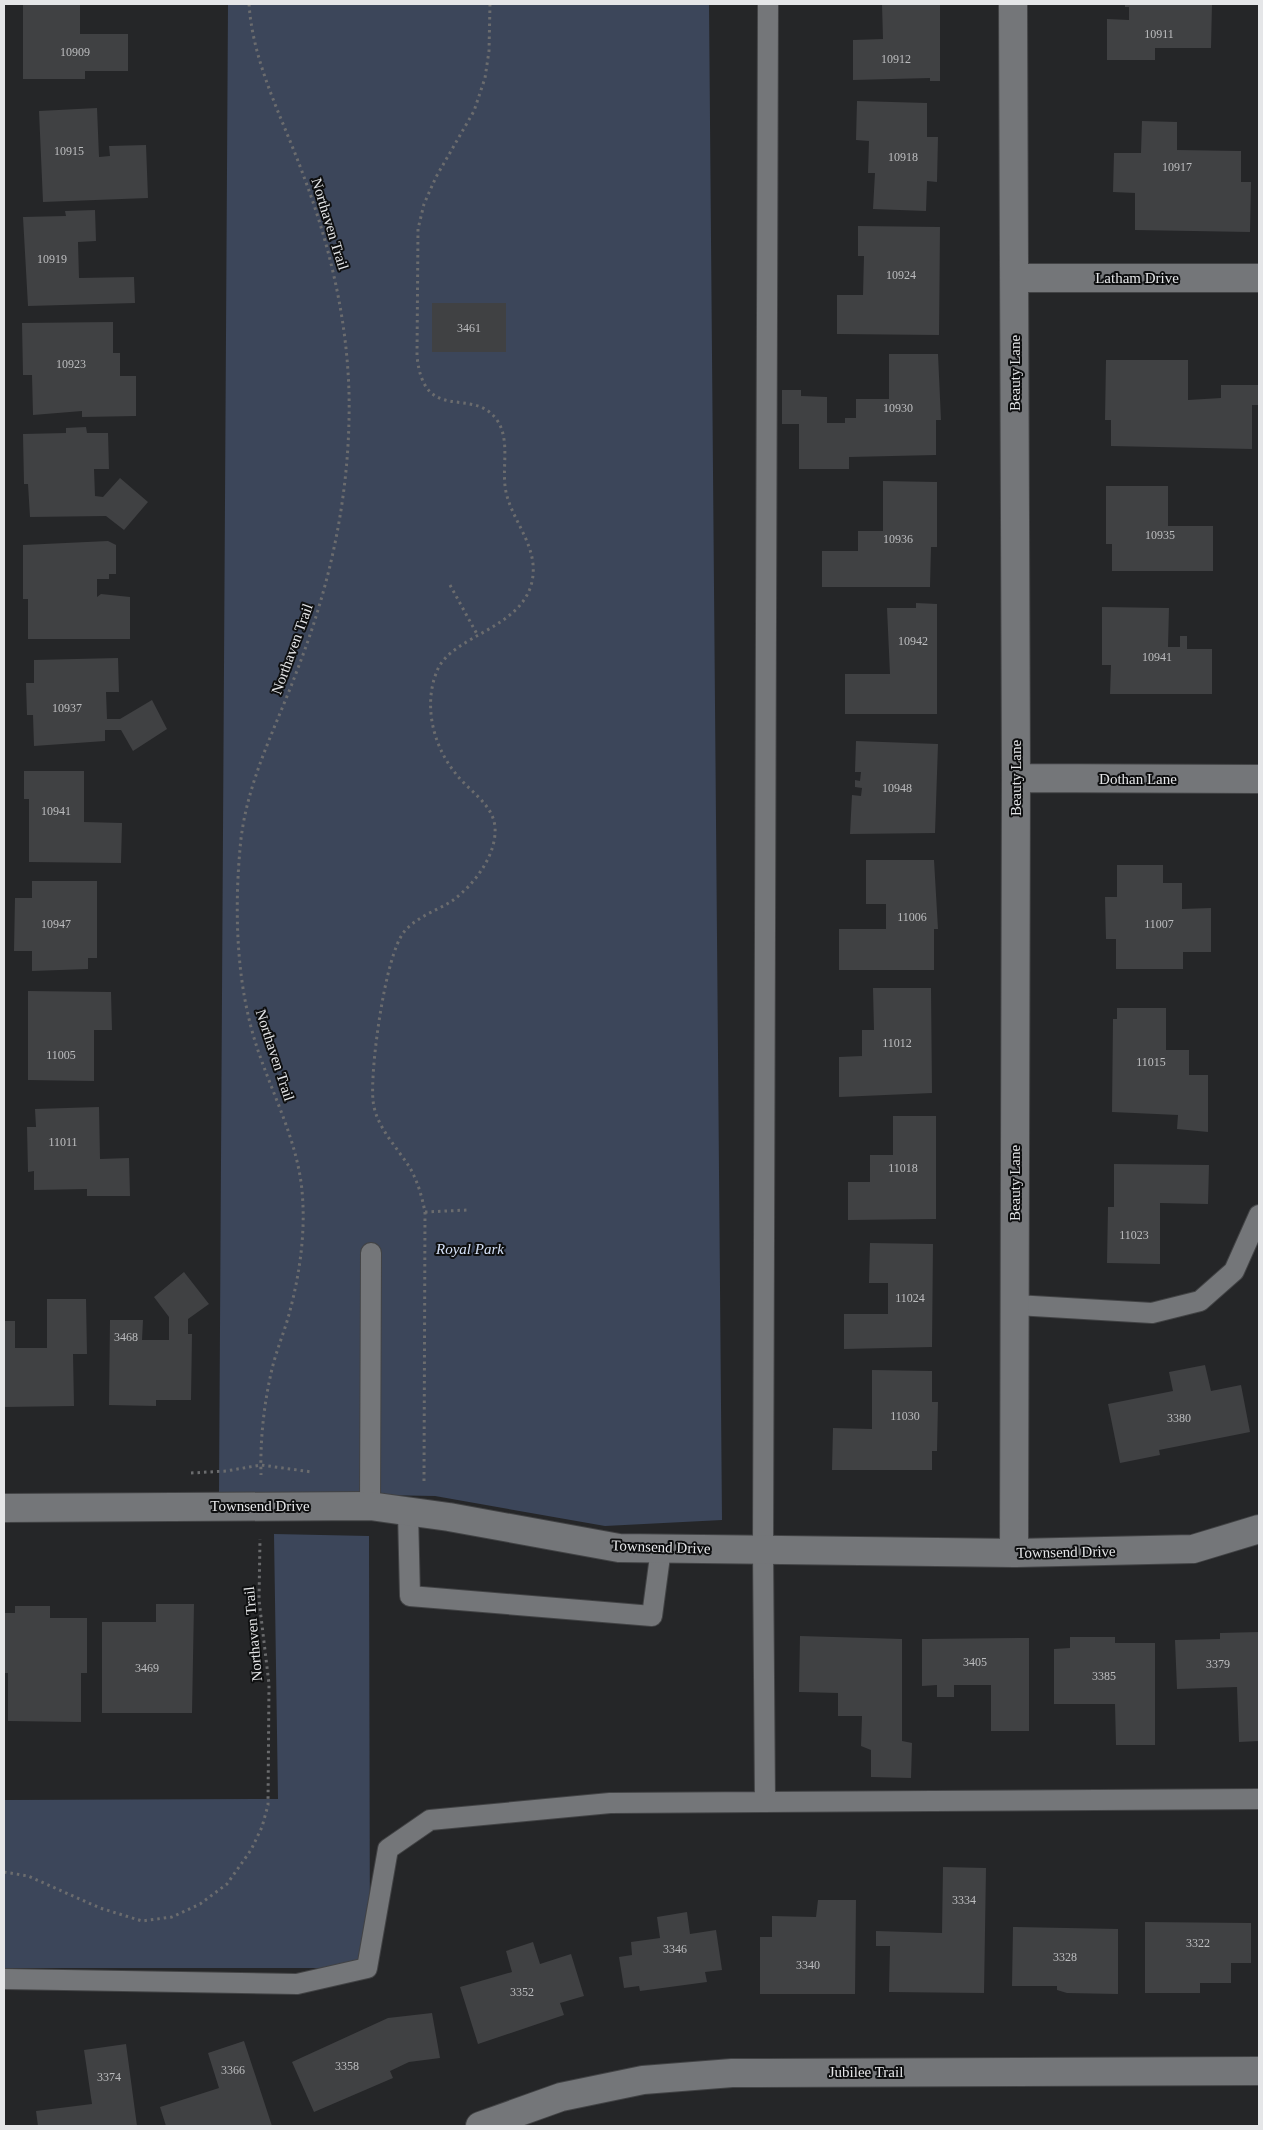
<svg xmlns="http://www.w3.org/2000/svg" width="1263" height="2130" font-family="'Times New Roman',serif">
<rect width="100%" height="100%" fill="#252628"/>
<!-- green -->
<path fill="#3c465a" d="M228,4H709L722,1520L605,1526L435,1496L219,1492Z
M274,1534L369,1536L370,1968H4V1800L278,1799Z"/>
<!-- building -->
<path fill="#404143" d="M23,4H80V34H128V71H85V79H23Z
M882,4H940V81H930V78L853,80V40L883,39Z
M1125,4H1212L1211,48H1155V60H1107V19L1129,20V7H1125Z
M857,101L927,103V137H938L937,182L927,181L926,211L873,209L875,173H868L869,141L856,140Z
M97,108L99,157L110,156L109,146L146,145L148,198L43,202L39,111Z
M1142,121L1177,122V150L1241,151V182H1251L1250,232L1135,230V193L1113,192L1114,153H1141Z
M95,210L96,241L78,242L79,278L134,277L135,303L28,306L23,217L66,216L65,211Z
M858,226L940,227L939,335L837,334V295H863L864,256H858Z
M432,303H506V352H432Z
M113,322V353H120V376H136V416L82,417V411L33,415L32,375H23L22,323Z
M889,354H938L941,420H936V455L849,457V469H799V424H782V390H801V396L827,397V423H845V418H856V399H889Z
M1106,360H1188V400L1221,398V385H1259V405H1252V449L1111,446V420H1105Z
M86,427L87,433H108L109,469H94L95,496L103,497L120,478L148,502L124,530L106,516L30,517L28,484H24L23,434L66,433V428Z
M883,481L937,482V547H931L930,587H822V551H858V531H883Z
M1106,486H1168V526H1213V571H1112V544H1106Z
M108,541L116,545V574H109V579H97V597L101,594L130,597V639H28V599H23V545Z
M916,603L937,604V714H845V674H890L887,608H916Z
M1102,607L1169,608L1168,647H1180V636H1187V649H1212V694H1110L1111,665H1102Z
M118,658L119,692H106L107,719H120L152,700L167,729L133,751L121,730H105V741L34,746L33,715H27L26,683H34V660Z
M856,741L938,744L935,833L850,834L852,795L861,796L862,788L855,787V780L860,781L861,772H855Z
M24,771H84V822L122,823L121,863L29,862V799H24Z
M866,860H934L938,929H934V970H839V929H886V904H866Z
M1117,865H1163V883H1182V909L1211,908V952H1183V969H1116V939H1106L1105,897H1117Z
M32,881H97V958H88V969L32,971V951H14L15,898H32Z
M873,988H931L932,1093L839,1097V1057L862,1056V1030H874Z
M28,991L111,992L112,1030H94V1081L28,1080Z
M1117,1008H1166V1050H1189V1075H1208V1132L1177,1129L1178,1115L1112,1112L1113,1019H1117Z
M99,1107L100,1159L129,1158L130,1196H87V1189L34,1190V1171L28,1172L27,1127H36L35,1109Z
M893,1116H936V1219L848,1220V1182H870V1155H893Z
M1114,1164L1209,1165L1208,1204L1160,1203V1264L1107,1263L1108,1207H1114Z
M870,1243L933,1244L932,1347L844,1349V1314H888V1283H869Z
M184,1272L209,1304L188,1319V1334H192L191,1400H156V1406L109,1405L110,1320H143L142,1340H169V1317L154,1297Z
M47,1299H86L87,1354H73L74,1406L4,1407V1321H15V1348H47Z
M1205,1365L1211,1391L1241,1385L1250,1432L1159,1450L1160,1455L1120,1463L1108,1404L1173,1391L1169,1372Z
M872,1370L932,1371V1402H938L937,1451H932V1470H832L833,1428L872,1429Z
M156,1604H194L192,1713H102V1622H156Z
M15,1606H50V1618H87V1673H81V1722L8,1721V1673H4V1613H15Z
M1259,1632V1741L1239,1742L1237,1687L1177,1689L1175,1640L1220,1639V1633Z
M800,1636L902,1639V1741L912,1743L911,1778L871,1777V1750L861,1746L862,1716H838V1693L799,1692Z
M1070,1637H1115V1643H1155V1745H1116L1115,1704H1054V1649L1070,1648Z
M1029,1638V1731H991V1685H954V1697H937V1685L922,1686V1639Z
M943,1867L986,1868L984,1993L889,1992L890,1946H876V1931L942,1933Z
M818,1900H856L855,1994H760V1937H772V1916L816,1917Z
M687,1912L690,1934L716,1930L722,1970L705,1972L707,1982L640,1991L639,1986L624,1988L619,1957L632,1955L631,1942L660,1938L657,1917Z
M1145,1922L1251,1923V1963H1231V1983H1200V1993H1145Z
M1013,1927L1118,1929V1994L1067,1993L1057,1990V1986H1012Z
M533,1942L540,1964L571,1954L584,1996L560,2003L564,2015L478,2044L460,1987L512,1972L506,1951Z
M432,2013L440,2058L409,2062L390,2071L393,2078L314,2112L292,2062L388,2018Z
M244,2041L272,2126H166L160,2107L219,2088L208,2053Z
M126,2044L137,2126H38L36,2111L92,2104L84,2050Z"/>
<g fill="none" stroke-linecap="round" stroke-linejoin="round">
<defs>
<path id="lane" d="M1015,1305L1152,1313L1200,1301L1234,1271L1259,1215
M370,1506L371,1253
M408,1512L410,1596L652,1616L661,1549
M765,1802L763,1550L768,4
M4,1979L297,1984L367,1968L388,1849L430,1820L610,1803L1259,1799"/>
<path id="street" d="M1013,4L1016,778L1014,1553
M1014,278H1259
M1016,778L1259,779
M4,1508L370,1506L449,1517L619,1548L1014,1553L1193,1549L1259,1529
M480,2126L561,2097L643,2080L732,2073L1259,2071"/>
</defs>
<!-- lane casing -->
<use href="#lane" stroke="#424345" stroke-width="22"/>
<!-- street casing -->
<use href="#street" stroke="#424345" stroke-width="30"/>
<!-- path -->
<path stroke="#6b6c6e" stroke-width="3" stroke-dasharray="2.5 4" stroke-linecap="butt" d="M249,4C253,65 284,121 304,177C330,246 347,319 349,393C351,488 332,580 298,668C276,728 245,784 240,849C235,905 236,967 250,1023C263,1077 293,1126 301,1182C307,1227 300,1275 288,1318C283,1335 276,1352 272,1369C264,1403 260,1440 261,1475
M450,585L478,636
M425,1212L467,1210
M191,1473L226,1471L261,1465L312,1472
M424,1481L425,1212C422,1197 418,1182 410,1168C397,1147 375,1126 373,1100C370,1070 385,955 404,932C416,917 436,911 452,901C474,885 497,855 495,827C493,804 469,791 456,774C433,746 423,705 437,671C451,634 528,629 533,575C536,544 512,520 506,492C501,469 511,441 497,420C472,385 424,426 417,356L418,229L424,204L436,177L474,111L485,78L489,51L490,4
M4,1872L28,1876L100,1908L142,1921L172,1917L200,1904L227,1884L251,1850L262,1827L268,1805L269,1684L259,1600L260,1539"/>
<!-- lane -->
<use href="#lane" stroke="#747679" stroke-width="20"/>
<!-- street -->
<use href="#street" stroke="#747679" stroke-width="28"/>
</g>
<g text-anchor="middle" stroke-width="4" stroke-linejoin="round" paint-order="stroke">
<!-- number labels -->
<g font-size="12" fill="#bcbdbf">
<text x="1159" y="38">10911</text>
<text x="75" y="56">10909</text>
<text x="896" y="63">10912</text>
<text x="69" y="155">10915</text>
<text x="903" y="161">10918</text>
<text x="1177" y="171">10917</text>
<text x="52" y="263">10919</text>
<text x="901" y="279">10924</text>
<text x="469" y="332">3461</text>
<text x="71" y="368">10923</text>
<text x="898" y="412">10930</text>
<text x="1160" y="539">10935</text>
<text x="898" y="543">10936</text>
<text x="913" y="645">10942</text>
<text x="1157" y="661">10941</text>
<text x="67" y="712">10937</text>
<text x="897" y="792">10948</text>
<text x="56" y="815">10941</text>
<text x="912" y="921">11006</text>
<text x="56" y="928">10947</text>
<text x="1159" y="928">11007</text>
<text x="897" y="1047">11012</text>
<text x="61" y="1059">11005</text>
<text x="1151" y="1066">11015</text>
<text x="63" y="1146">11011</text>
<text x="903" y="1172">11018</text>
<text x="1134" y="1239">11023</text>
<text x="910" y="1302">11024</text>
<text x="126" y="1341">3468</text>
<text x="905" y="1420">11030</text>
<text x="1179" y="1422">3380</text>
<text x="975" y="1666">3405</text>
<text x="1218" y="1668">3379</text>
<text x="147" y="1672">3469</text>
<text x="1104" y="1680">3385</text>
<text x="964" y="1904">3334</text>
<text x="1198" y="1947">3322</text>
<text x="675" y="1953">3346</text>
<text x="1065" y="1961">3328</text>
<text x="808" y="1969">3340</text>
<text x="522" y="1996">3352</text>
<text x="347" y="2070">3358</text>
<text x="233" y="2074">3366</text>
<text x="109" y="2081">3374</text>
</g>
<!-- street labels -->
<g font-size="15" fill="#e5e6e8" stroke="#0e0f10">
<text transform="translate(330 224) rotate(73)" y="5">Northaven Trail</text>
<text x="1137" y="283">Latham Drive</text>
<text transform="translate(1015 373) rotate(-90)" y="5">Beauty Lane</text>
<text transform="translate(292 649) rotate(-70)" y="5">Northaven Trail</text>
<text transform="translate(1016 778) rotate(-90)" y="5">Beauty Lane</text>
<text x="1138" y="784">Dothan Lane</text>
<text transform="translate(275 1055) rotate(72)" y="5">Northaven Trail</text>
<text transform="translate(1015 1183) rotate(-90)" y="5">Beauty Lane</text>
<text x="260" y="1511">Townsend Drive</text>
<text transform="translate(661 1547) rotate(2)" y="5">Townsend Drive</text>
<text transform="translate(1066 1552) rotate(-1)" y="5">Townsend Drive</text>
<text transform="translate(253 1634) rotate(-95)" y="5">Northaven Trail</text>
<text x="866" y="2077">Jubilee Trail</text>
</g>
<!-- park labels -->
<g font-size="15" font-style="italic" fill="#d4e0f6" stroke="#0e0f10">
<text x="470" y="1254">Royal Park</text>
</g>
</g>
<!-- border -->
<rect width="1263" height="2130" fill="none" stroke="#e5e6e8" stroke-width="10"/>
</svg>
